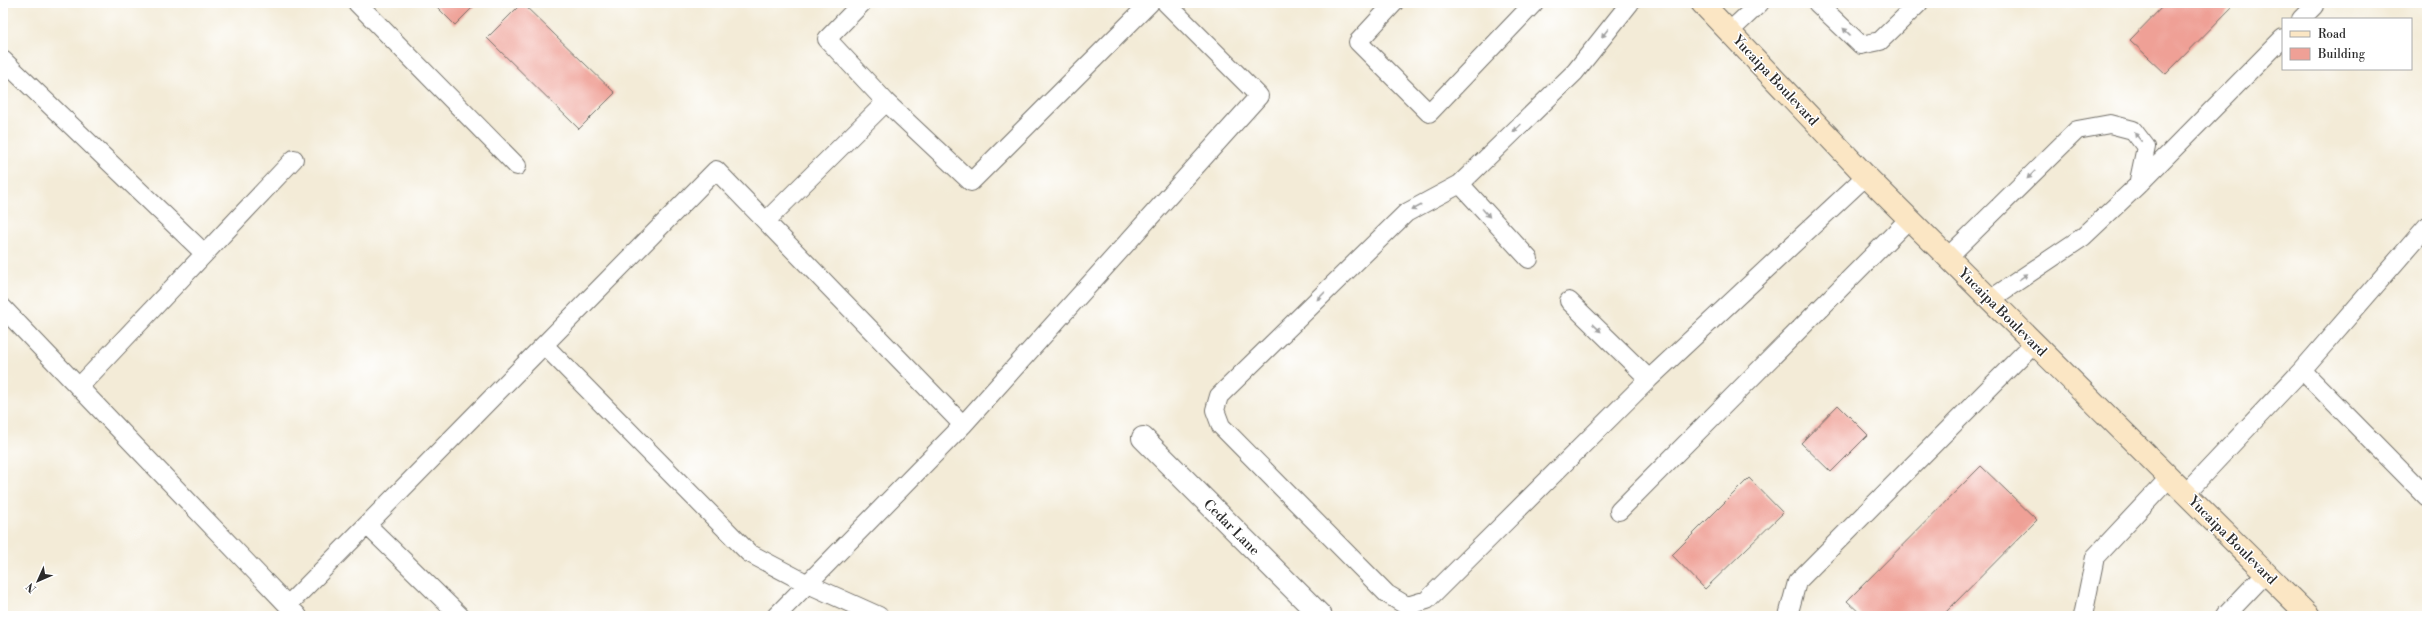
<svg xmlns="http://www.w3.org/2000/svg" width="2430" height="619" font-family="'Libre Bodoni',serif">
<rect width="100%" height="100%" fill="#fff"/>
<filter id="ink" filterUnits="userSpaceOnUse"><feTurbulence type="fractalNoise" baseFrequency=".025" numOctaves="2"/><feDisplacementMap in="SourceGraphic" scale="8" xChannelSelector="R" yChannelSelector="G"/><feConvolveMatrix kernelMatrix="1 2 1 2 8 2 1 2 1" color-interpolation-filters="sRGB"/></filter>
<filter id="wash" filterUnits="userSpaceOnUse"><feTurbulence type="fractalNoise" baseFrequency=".012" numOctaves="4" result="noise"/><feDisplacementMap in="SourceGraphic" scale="16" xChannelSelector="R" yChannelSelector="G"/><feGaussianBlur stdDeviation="0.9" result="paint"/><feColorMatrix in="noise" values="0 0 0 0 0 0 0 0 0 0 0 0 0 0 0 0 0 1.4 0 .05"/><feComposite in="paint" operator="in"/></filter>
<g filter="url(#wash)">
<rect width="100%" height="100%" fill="#f3ebd7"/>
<g id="blocks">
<!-- building -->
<path fill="#efa096" d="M433,3H477L455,25Z
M522,3L615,93L579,129L487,38Z
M2166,3H2236L2166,74L2130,40Z
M1838,405L1868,435L1831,472L1801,443Z
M1981,466L2037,520L1942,616H1863L1847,601Z
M1749,478L1783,513L1705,589L1672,555Z"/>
</g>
</g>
<g filter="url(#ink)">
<use href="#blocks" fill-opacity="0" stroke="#716e67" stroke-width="1"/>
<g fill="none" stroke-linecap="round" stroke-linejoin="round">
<defs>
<path id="service" d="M357,3L517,166
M862,3L827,39L886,102L971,182L1150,3
M1394,3L1358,42L1429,113L1534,3
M1630,3L1575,72L1460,184L1406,213L1219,396L1215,410L1221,426L1387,594L1407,606L1427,600L1649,379L1866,176
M1817,3L1861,45L1880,41L1919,3
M2301,19L2314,6
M1730,31L1760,3
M3,60L204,253
M1460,184L1529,259
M2138,185L2283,38
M766,221L886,102
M1948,257L2077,130L2110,124L2133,130L2146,147L2138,185L2083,237L1991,299
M1569,301L1649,379
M3,308L298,616
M544,345L749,553L808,584L879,616
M2302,370L2427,497
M79,387L294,159
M2186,493L2302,370L2427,226
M1619,511L1909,219
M367,525L460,616
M288,605L716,170L963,425
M776,616L963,425L1259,96L1166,3
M1788,616L1797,582L2034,343
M2083,616L2095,557L2170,477
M2225,616L2266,573"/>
<path id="minor" d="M1143,438L1321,616"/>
<path id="secondary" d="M1702,3L1866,176L2309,616"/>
</defs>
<!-- service casing -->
<use href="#service" stroke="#716e67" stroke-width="20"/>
<!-- minor casing -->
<use href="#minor" stroke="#716e67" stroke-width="24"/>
<!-- secondary casing -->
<use href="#secondary" stroke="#716e67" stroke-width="24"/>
<!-- service -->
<use href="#service" stroke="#fff" stroke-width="18"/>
<!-- minor -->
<use href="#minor" stroke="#fff" stroke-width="22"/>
<!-- secondary -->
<use href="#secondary" stroke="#fbe6c4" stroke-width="22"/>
</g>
<!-- one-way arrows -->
<defs><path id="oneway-solid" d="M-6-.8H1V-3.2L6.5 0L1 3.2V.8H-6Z"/></defs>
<g fill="#a0a0a0">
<use href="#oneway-solid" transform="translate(1847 32) rotate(-136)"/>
<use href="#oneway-solid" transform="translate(1605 33) rotate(128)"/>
<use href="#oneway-solid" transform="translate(1517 128) rotate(136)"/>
<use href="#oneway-solid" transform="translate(2138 137) rotate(-128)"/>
<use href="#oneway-solid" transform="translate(2031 175) rotate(135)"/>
<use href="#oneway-solid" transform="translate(1416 208) rotate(152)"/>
<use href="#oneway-solid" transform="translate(1486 213) rotate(48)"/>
<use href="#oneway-solid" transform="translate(2023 277) rotate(-34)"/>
<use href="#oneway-solid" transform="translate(1321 296) rotate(135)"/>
<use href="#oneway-solid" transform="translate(1597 328) rotate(44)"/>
</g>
</g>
<g text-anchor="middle" stroke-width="3" stroke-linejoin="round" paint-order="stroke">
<!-- street labels -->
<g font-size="14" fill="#2b2b2b" stroke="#fff">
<text transform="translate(1776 80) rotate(47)" y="5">Yucaipa Boulevard</text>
<text transform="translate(2003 312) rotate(45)" y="5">Yucaipa Boulevard</text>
<text transform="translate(1232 527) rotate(45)" y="5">Cedar Lane</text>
<text transform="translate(2233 540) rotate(45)" y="5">Yucaipa Boulevard</text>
</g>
</g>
<!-- margin -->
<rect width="2430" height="619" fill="none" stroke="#fff" stroke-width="16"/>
<!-- legend -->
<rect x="2282" y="18" width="130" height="52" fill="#ffffff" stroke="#aaaaaa"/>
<rect x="2290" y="31" width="20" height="6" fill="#fbe6c4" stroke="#aaaaaa"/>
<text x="2318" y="38" font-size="12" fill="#2b2b2b">Road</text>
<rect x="2290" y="48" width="20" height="12" fill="#efa096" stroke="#aaaaaa"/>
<text x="2318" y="58" font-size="12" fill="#2b2b2b">Building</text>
<!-- north arrow -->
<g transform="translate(38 581) rotate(225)" stroke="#ffffff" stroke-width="3" paint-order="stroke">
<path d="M0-3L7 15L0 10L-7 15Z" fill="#2b2b2b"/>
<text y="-6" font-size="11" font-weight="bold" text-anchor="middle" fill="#2b2b2b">N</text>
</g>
</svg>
